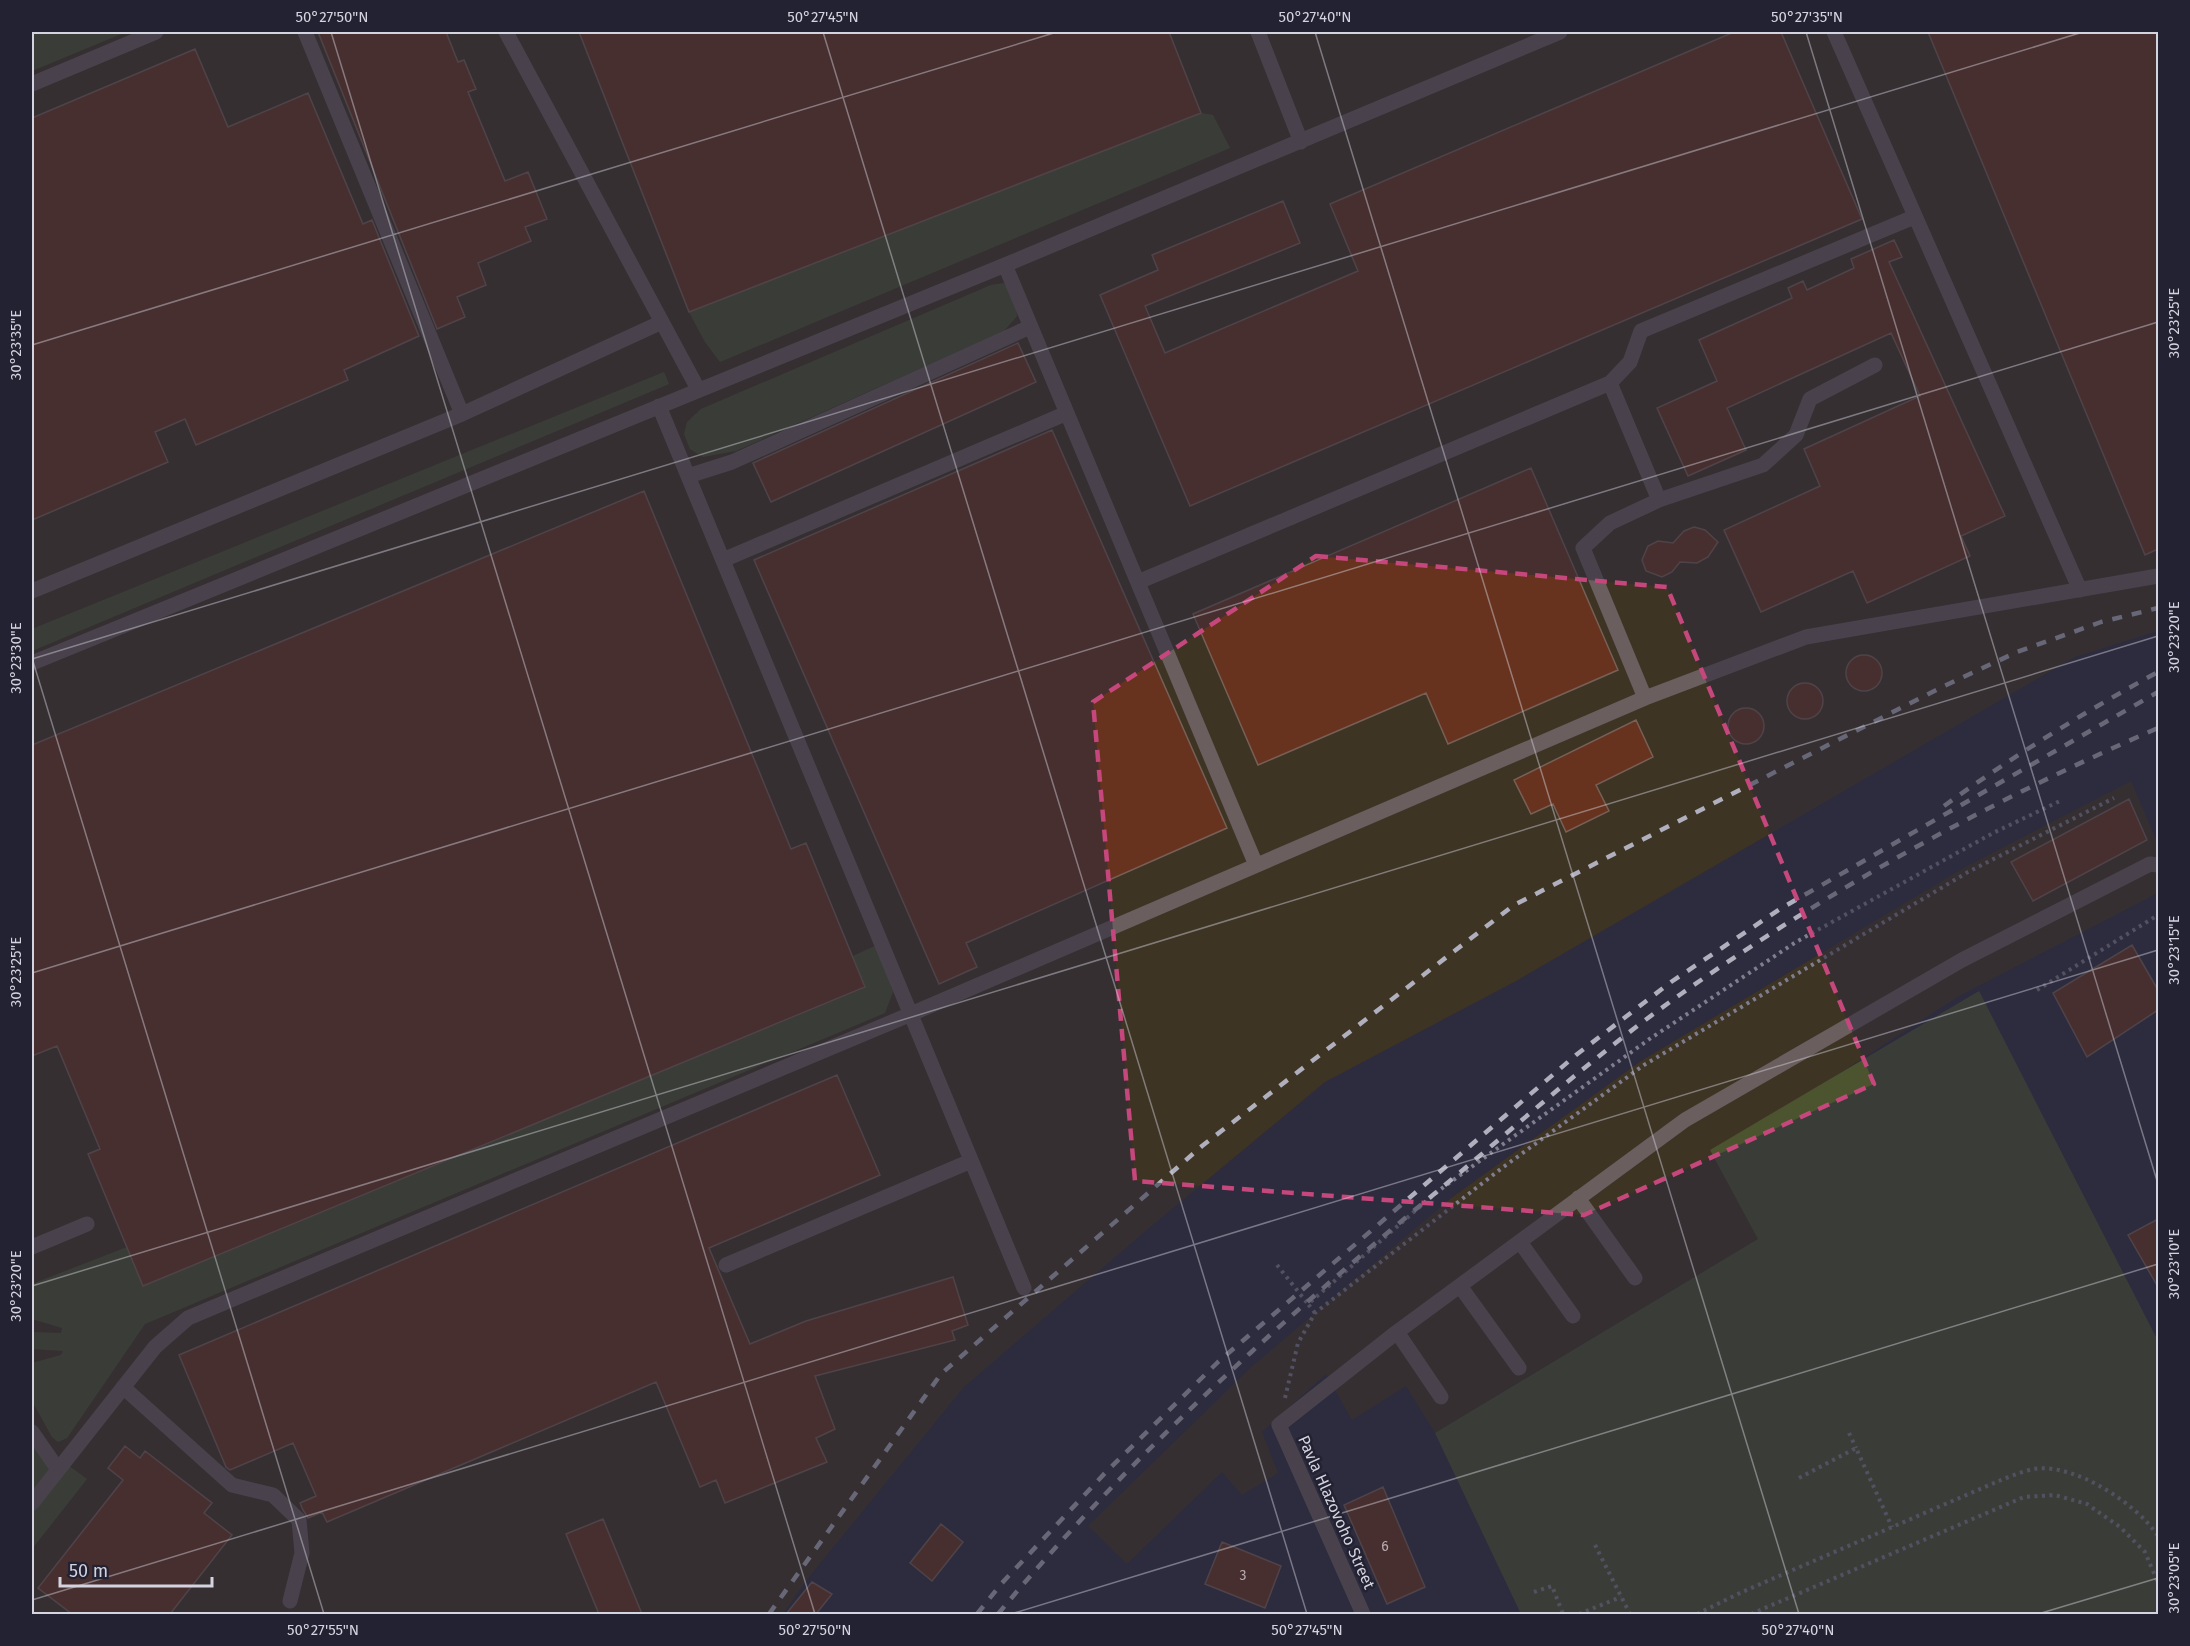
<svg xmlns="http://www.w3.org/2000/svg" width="2190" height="1646" font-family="'Fira Sans',sans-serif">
<rect width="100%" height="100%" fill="#2d2b3e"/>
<!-- industrial -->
<path fill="#3e3424" d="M32,32H2158V631L2075,657L1516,981L1325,1082L1142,1234L964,1387L809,1577L783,1614H32Z
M2131,781L2158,844V893L1959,996L1814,1090L1758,1239L1435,1433L1406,1386L1352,1420L1326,1374L1262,1432L1278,1473L1242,1495L1222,1472L1127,1564L1088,1526L1250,1368L1450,1199L1641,1061L1967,866Z"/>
<!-- green -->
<path fill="#4b532f" d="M32,32H126L32,71Z
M1201,113L1213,115L1230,148L720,362L705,342L689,312Z
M1004,283L1015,298L1017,316L1004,331L736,451L703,457L690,449L684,434L687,422L701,409L991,285Z
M664,372L669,384L32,651V629Z
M877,945L893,992L885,1013L145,1324L67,1438L58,1442L52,1437L32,1401V1363L61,1355L63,1351L32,1349V1332L61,1333L62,1328L32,1319V1284L127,1247L143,1286L865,988L853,956Z
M1979,991L2158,1341V1614H1521L1435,1433L1758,1239L1710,1150Z
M32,1439L87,1479L32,1549Z"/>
<!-- building -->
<path fill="#68331e" stroke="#776057" stroke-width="1.5" d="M318,32H446L458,62L464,60L476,89L468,92L505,181L528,172L547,219L525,227L531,241L478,263L486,285L457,297L465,317L437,329Z
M579,32H1169L1201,113L689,312Z
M1734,32H1781L1862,219L1190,506L1100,295L1158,270L1152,255L1283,201L1300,243L1145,306L1165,353L1358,271L1330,204Z
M1928,32H2158V549L2145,555Z
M195,49L228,127L308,93L363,224L372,220L419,336L344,370L348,380L196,445L185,419L155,432L168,462L32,520V118Z
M1894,240L1902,257L1889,262L2005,516L1961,536L1970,556L1867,603L1853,571L1761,612L1724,530L1820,486L1804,449L1920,396L1891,333L1727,408L1746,450L1688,476L1657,408L1717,381L1699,340L1792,298L1788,288L1803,281L1807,290L1854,268L1851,259Z
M1018,343L1036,382L771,502L753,463Z
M1052,430L1227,828L966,943L977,967L939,984L754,560Z
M1531,468L1618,670L1448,744L1426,693L1258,765L1193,614Z
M644,491L791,849L806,843L865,987L143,1286L88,1154L100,1149L57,1046L32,1056V745Z
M1694,527L1705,530L1718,542L1708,557L1697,563L1680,562L1672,572L1662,577L1646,571L1642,560L1648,546L1658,541L1673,543L1684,531Z
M1846 673a18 18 0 1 1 36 0a18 18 0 1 1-36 0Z
M1787 701a18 18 0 1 1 36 0a18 18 0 1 1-36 0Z
M1728 726a18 18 0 1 1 36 0a18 18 0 1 1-36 0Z
M1636,720L1653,757L1596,785L1609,811L1566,832L1553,804L1531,814L1514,780Z
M2129,799L2147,840L2033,901L2011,862Z
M2132,945L2158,990V1010L2087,1057L2053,993Z
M837,1075L880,1175L709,1248L750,1344L806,1321L953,1277L968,1325L952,1331L955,1340L815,1376L835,1429L816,1438L827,1462L725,1503L716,1480L700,1487L656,1382L327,1522L322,1512L308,1518L303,1510L300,1503L316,1496L293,1443L230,1470L226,1467L179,1355Z
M2158,1219V1287L2128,1235Z
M125,1446L140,1458L145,1451L212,1503L204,1513L232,1535L170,1614H72L38,1588L123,1480L108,1468Z
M1383,1487L1425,1587L1387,1604L1344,1505Z
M603,1519L642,1614H599L566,1534Z
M941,1524L963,1542L932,1581L910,1563Z
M1222,1542L1281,1566L1265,1608L1205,1584Z
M812,1582L832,1594L816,1614H786Z"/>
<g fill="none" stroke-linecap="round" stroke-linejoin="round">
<!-- path -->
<path stroke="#7f7e8e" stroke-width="4" stroke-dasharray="3 4.5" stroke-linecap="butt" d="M2037,990L2158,915
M1277,1265L1308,1304
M1315,1313L1308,1304L1438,1191L1651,1038L1796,942L1993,833L2060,801
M1285,1398L1298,1343L1315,1313L1502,1168L1644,1065L1968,872L2114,798
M1849,1433L1856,1448
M1799,1478L1856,1448L1892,1527
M1595,1545L1630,1614
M1534,1592L1552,1586L1563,1614
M1579,1614L1621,1597
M1697,1614L1742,1592L1994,1483C2006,1478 2020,1472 2033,1469C2074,1462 2137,1504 2158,1536
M1751,1614L2024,1497L2055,1495L2087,1504L2120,1527L2145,1552L2158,1583"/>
<!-- minor -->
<path stroke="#6a5e5e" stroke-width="15" d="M305,32L462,414
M506,32L698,389
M1258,32L1301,142
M1834,32L2080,590
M32,84L156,32
M1005,265L1256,865
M1610,383L1659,500
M659,406L1024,1288
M688,476L732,462L1030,327
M723,560L1067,413
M1138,582L1610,383L1630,362L1641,331L1914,217
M32,591L462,414L662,322
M32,663L1005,265L1560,32
M1645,698L1583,548L1610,523L1659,500L1763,465L1796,435L1810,399L1875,365
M1578,1198L1635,1278
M1520,1242L1573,1316
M32,1247L87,1224
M726,1265L971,1161
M1460,1286L1519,1368
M1397,1332L1441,1397
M123,1387L232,1485L273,1495L299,1520L302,1553L290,1601
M32,1432L57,1468
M32,1503L155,1347L188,1318L911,1014L1645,698L1806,637L2158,576
M1363,1614L1279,1425L1397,1332L1685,1120L1962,960L2150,864L2158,865"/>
<!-- rail -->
<path stroke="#b0afbd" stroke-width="4.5" stroke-dasharray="10 10" stroke-linecap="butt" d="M1944,806C2012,757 2084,712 2158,672
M769,1614L941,1374L1202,1146L1514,905L1942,687L2017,652L2101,622L2158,608
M977,1614L1002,1583L1106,1472L1218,1362L1576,1055L1671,982L1780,909L2158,692
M998,1614C1125,1461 1275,1326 1428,1199C1512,1130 1593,1056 1681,994C1830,889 1992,800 2158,728"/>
</g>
<!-- marked area -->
<path d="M0 0H2190V1646H0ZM1316,556L1667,587L1874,1084L1584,1215L1135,1181L1093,702Z" fill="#2d2b3e" fill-opacity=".55" fill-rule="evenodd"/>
<path fill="none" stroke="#c6477c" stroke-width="4.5" stroke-dasharray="12 8" stroke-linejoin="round" d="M1316,556L1667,587L1874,1084L1584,1215L1135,1181L1093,702Z"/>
<!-- ticks -->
<path fill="none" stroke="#d4d4e0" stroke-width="1.5" stroke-opacity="0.45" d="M331,32L815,1614M823,32L1307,1614M1315,32L1799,1614M1806,32L2158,1184M32,345L1057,32M32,658L324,1614M32,659L2083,32M32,973L2158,322M32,1286L2158,636M32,1600L2158,950M1011,1614L2158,1264M2038,1614L2158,1578"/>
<g text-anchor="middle" stroke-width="5" stroke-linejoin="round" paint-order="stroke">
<!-- number labels -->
<g font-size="14" fill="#b9acb0">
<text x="1385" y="1551">6</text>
<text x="1243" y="1580">3</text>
</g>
<!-- street labels -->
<g font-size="16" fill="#d4d4e0" stroke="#232233">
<text transform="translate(1337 1512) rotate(66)" y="6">Pavla Hlazovoho Street</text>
</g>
</g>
<!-- border -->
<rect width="2190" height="1646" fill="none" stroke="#232233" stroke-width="66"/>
<!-- scale -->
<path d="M60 1577v9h152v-9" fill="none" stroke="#d4d4e0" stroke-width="3"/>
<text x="69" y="1577" font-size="18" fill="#d4d4e0" stroke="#232233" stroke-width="4.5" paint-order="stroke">50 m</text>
<rect x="33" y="33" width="2124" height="1580" fill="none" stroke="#d4d4e0" stroke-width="2"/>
<g font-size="15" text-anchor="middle" fill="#d4d4e0">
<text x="332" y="22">50°27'50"N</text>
<text x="823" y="22">50°27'45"N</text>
<text x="1315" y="22">50°27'40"N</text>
<text x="1807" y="22">50°27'35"N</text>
<text transform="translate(2174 323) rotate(-90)" y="5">30°23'25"E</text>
<text transform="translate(16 345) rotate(-90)" y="5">30°23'35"E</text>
<text transform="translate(2174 637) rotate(-90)" y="5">30°23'20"E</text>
<text transform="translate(16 658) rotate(-90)" y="5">30°23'30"E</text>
<text transform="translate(2174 950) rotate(-90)" y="5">30°23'15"E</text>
<text transform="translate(16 972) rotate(-90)" y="5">30°23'25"E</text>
<text transform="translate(2174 1264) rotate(-90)" y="5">30°23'10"E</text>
<text transform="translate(16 1286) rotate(-90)" y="5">30°23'20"E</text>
<text transform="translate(2174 1578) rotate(-90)" y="5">30°23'05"E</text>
<text x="323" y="1635">50°27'55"N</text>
<text x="815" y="1635">50°27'50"N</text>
<text x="1307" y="1635">50°27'45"N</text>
<text x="1798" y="1635">50°27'40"N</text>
</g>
</svg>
